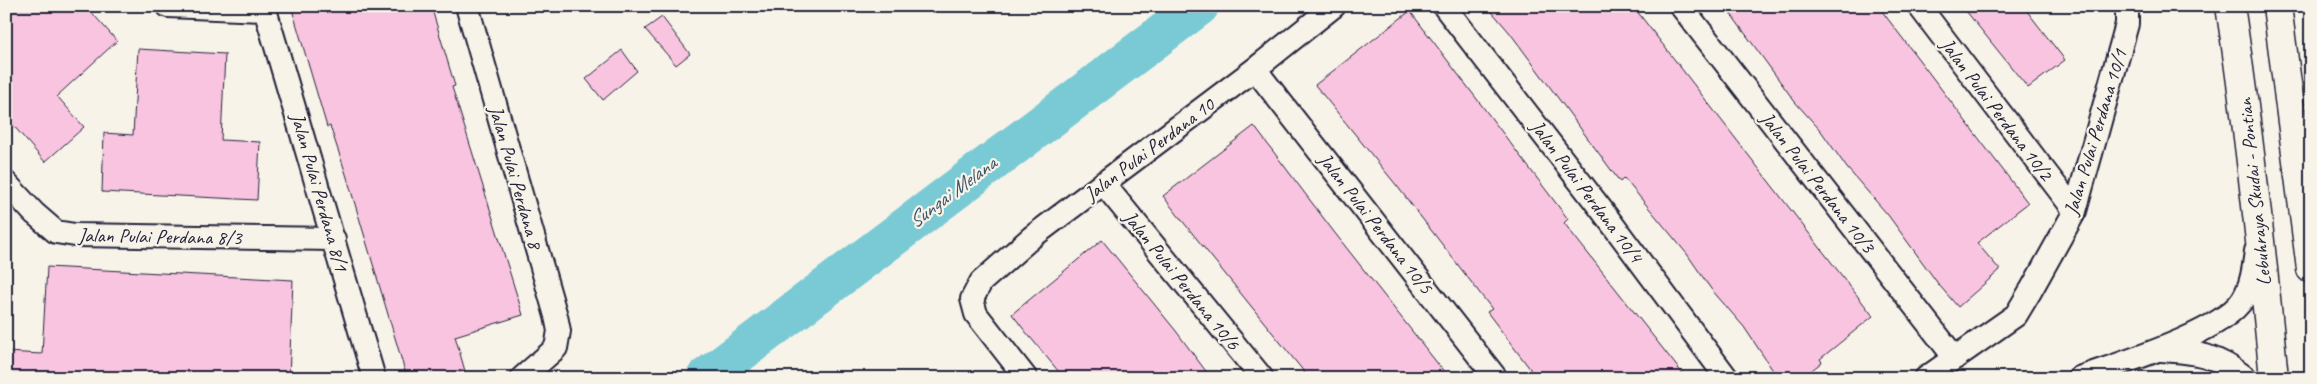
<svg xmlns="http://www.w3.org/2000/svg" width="2317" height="384" font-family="Caveat,sans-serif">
<rect width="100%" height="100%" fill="#f7f3e8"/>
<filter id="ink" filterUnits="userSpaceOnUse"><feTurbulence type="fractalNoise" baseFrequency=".02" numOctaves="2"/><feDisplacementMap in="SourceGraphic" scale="10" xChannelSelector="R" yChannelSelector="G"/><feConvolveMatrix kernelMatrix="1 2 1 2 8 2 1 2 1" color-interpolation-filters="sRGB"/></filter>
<g filter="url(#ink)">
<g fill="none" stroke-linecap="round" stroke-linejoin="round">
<!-- river -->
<path stroke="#7acad5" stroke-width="40" d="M706,378L1199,6"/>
</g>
<!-- building -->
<path fill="#f9c4e0" stroke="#22223b" d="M6,6H86L117,41L57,96L84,127L45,162L6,117Z
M291,6H431L455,86L452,87L523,315L455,336L465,371L445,378H407L346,174L330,126L327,127Z
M1487,6H1633L1873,316L1820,359L1822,362L1802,378H1778L1744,327L1711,289L1687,254L1624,178L1620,182L1510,33Z
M1725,6H1878L2028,203L1977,243L2000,270L1958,307L1939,285L1888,215L1847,168L1821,131L1795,102Z
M1962,6H2023L2065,60L2028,88Z
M1410,11L1568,219L1564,223L1686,378H1537L1487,312L1492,309L1397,186L1315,85Z
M662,17L690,54L676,65L645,29Z
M138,49L225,54L221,140L260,142L257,200L102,192L104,133L133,135Z
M622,50L637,71L603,100L586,79Z
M1254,126L1334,232L1449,378H1309L1180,218L1163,196Z
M1102,240L1176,331L1211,378H1064L1025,331L1012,314Z
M47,267L293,280L289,378H6V352L42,354Z"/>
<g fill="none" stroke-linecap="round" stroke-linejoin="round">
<defs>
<path id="minor" d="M168,6L265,10
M264,6L374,378
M467,6L556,316L559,331L556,348L522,378
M1444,6L1601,209L1727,378
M1681,6L1955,358
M1919,6L2075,211
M1255,69L1496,378
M6,183L34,213L56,232L75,235L334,239
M1103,183L1262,378
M2161,350C2198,352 2216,355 2246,378
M1026,378L976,314L972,299L981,282L1032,237L1255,69L1334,6
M1926,378L2016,315L2031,290L2075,211L2127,24V6
M2079,378C2118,364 2222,333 2243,299C2252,285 2254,266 2256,251"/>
<path id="highway" d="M2230,6C2249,130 2262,253 2274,378
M2277,6L2311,269"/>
</defs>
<!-- minor casing -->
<use href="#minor" stroke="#22223b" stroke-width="26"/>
<!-- highway casing -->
<use href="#highway" stroke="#22223b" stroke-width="31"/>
<!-- minor -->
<use href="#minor" stroke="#f7f3e8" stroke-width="22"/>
<!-- highway -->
<use href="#highway" stroke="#f7f3e8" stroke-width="28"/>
</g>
</g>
<g text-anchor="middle" stroke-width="4.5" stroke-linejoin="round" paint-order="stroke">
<!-- street labels -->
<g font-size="20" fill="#22223b" stroke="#f7f3e8">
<text transform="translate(1997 109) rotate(53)" y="7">Jalan Pulai Perdana 10/2</text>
<text transform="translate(2095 132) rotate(-73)" y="7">Jalan Pulai Perdana 10/1</text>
<text transform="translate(1149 149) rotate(-37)" y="7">Jalan Pulai Perdana 10</text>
<text transform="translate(516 177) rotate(74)" y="7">Jalan Pulai Perdana 8</text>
<text transform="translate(1818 182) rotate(52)" y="7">Jalan Pulai Perdana 10/3</text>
<text transform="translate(1587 191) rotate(53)" y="7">Jalan Pulai Perdana 10/4</text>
<text transform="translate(320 192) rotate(74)" y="7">Jalan Pulai Perdana 8/1</text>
<text transform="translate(2254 192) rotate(-96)" y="7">Lebuhraya Skudai - Pontian</text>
<text transform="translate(1376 223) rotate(52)" y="7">Jalan Pulai Perdana 10/5</text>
<text transform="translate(160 236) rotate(1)" y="7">Jalan Pulai Perdana 8/3</text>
<text transform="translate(1182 280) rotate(51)" y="7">Jalan Pulai Perdana 10/6</text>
</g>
<!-- water labels -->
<g font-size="21" font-style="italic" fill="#3c5469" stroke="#f7f3e8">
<text transform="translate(952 192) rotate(-37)" y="7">Sungai Melana</text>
</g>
</g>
<!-- margin -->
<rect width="2317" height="384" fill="none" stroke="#f7f3e8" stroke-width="25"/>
<rect x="12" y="12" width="2292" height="359" fill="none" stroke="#22223b" stroke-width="2" filter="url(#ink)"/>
</svg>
